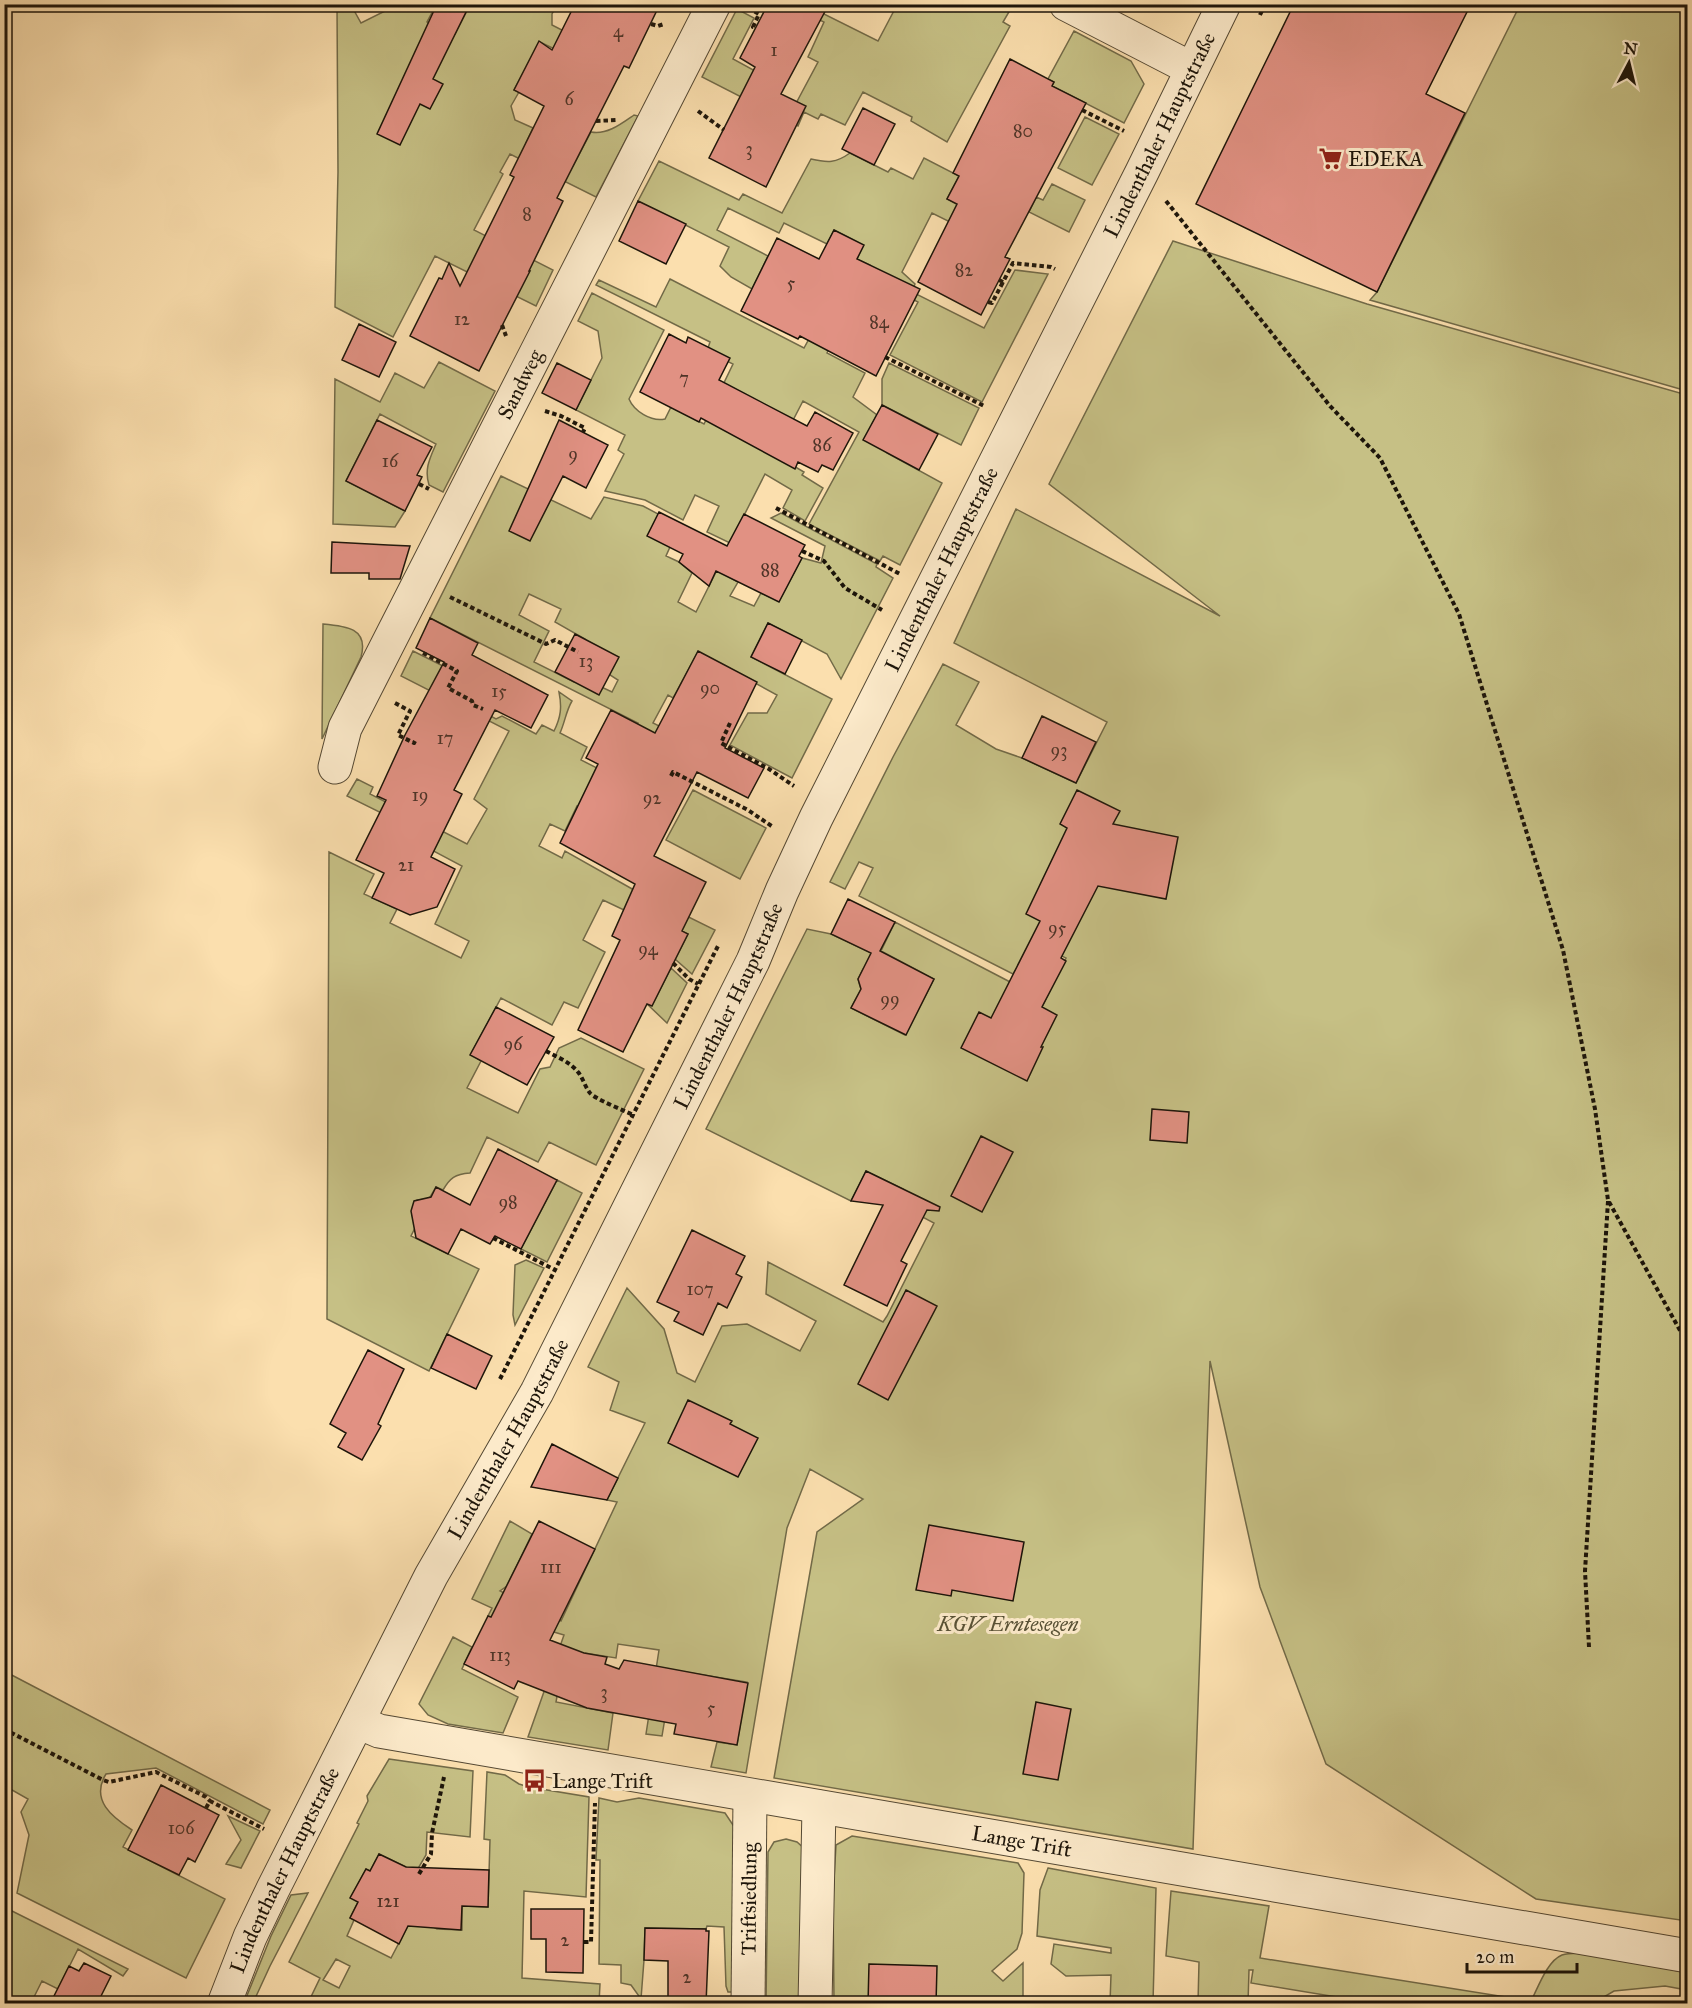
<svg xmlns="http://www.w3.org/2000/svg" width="1692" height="2008" font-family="'IM FELL Great Primer',serif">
<rect width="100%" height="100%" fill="#fbdfae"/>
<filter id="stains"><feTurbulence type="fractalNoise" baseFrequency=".00333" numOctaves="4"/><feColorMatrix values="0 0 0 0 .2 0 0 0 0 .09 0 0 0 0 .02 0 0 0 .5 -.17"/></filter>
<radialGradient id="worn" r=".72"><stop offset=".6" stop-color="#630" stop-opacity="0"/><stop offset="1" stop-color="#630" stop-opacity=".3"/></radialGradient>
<!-- green -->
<path fill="#c6c085" stroke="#726a48" stroke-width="1.5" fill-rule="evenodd" d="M337,5H351L361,23L397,5H436L427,22L455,34L470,5H557L552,14V25L597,48L569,56L540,42L514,90L519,92L511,106L515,120L533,128L526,143L573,166L591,132C607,135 621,124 634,115L638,116L596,197L510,154L500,172L503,174L474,230L553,270L536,306L435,256L393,337L335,307L338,172Z
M788,5H806L878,41L897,5H1013L1003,22L1010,26L947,142L911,121L912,117L863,92L845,125L821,114L818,119L804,112L798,126L702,77L737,9L754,18L733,59L766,77L760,89L794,107L818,62L808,57L824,22Z
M1520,5H1687V391L1370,300L1377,292Z
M1074,31L1131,61L1144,84L1124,123L1052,86L1054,82L1048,79Z
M1085,117L1119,134L1092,185L1058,168Z
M850,153L888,172L891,168L913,179L924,158L959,176L947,199L964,208L956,225L932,213L902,272L915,284L912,292L984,328L1015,270L1048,274L982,402L890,355L918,302L866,274L870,265L857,259L863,245L834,230L827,244L784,223L779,233L728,208L717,230L768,256L752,289L731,277L720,266L729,247L638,201L659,161L739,200L743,194L782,213L811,159C828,163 836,163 850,153Z
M1052,184L1085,200L1069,232L1029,212L1036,197L1043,200Z
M1173,241L1367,304L1687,395V1921L1536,1899L1326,1764L1260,1587L1210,1361L1193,1849L774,1778L817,1532L863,1499L810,1469L787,1528L746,1773L711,1767L717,1742L737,1745L747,1682L673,1670L662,1736L646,1734L659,1650L618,1644L616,1658L585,1653L580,1678L561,1674L556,1702L613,1713L608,1750L528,1737L564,1635L547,1630L539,1642L488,1616L492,1608L472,1599L510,1521L532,1534L507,1586L500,1591L561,1621L617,1502L607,1500L645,1423L610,1410L619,1382L588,1367L627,1288L664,1329L677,1373L695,1382L722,1326L747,1324L800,1351L816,1321L766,1294L768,1262L883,1322L887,1316L934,1223L896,1203L903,1189L866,1171L851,1201L706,1129L807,929L831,934L878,956L872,966L863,969L858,979L861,989L851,1008L905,1035L934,979L881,951L895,922L1012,983L1042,1007L1066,958L1034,942L1013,974L859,896L873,868L859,862L845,889L830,882L893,757L943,664L979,682L956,725L996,749L1022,758L1076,783L1107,722L954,643L1016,509L1220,616L1049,484Z
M670,279L804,348L822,315L841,324L827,353L865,373L853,397L877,415L872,424L887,453L942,483L900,565L883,556L880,561L809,524L859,432L803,401L775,455L804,472L802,475L823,488L805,521L783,508L792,490L765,474L730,543L707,532L719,506L695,495L683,520L645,500L605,491L624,454L618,450L625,435L576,410L602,358L598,331L578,321L592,293L664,330L629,399C634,411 651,422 665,419L671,407L704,424L733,364L707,351L710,342L596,285L599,280L656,307Z
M439,362L495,391L443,492L429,485C424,469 430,458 436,444L380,414L346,481L405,511L395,527L333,524L335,379L380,402L395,373L424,388Z
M889,363L979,408L961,445L882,405V379Z
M501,476L591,519L604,497L643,506L675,523L679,527L666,556L679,562L692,573L678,602L696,612L717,570L738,582L730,596L754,606L761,593L779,601L802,558L821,563L825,546L771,518L781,513L877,564L876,567L893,578L841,679L827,654L768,623L751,657L832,699L792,778L730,745L748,713H767L777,695L698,652L673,698L668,695L653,723L718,756L630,739L638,723L430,618ZM529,594L561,609L555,622L585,639L610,675L618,680L612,692L578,676L574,682L534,662L549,631L519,615Z
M323,624C346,626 369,628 361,657L322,739Z
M413,651L453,671L466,703L496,719L502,716L536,734L542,725L554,731C561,717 562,707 559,692L572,701C566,711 565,722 560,733L587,747L581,760L609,774L590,812L577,806L565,831L550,824L539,846L562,858L565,851L634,890L715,930L692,974L675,959L688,934L624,910L603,900L583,940L605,952L578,1008L564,1002L552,1025L501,998L471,1054L481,1061L467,1088L518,1113L540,1069L550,1067L559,1048L581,1038L644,1069L596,1165L549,1142L538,1162L487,1137L470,1173C455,1174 450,1178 443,1190L436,1187L429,1199L417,1200C410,1209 410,1216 417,1224L411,1236L479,1269L429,1371L327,1319L329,852L374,874L364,894L397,909L390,923L461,958L469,941L435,924L462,866L424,846L428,836L347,796L357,779L373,787L370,794L467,844L487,809L474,799L509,731L401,676Z
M693,790L766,828L740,879L666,840Z
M671,968L687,983L667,1023L646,1003L652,1005Z
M557,1180L582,1193L547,1262L521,1249Z
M526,1260L544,1268L515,1325L513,1315L515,1265Z
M453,1637L472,1647L462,1669L518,1697L503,1733L448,1724L428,1715L419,1704Z
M4,1671L270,1810L263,1824L156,1768L106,1774C90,1800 112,1817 132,1830L123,1847L225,1899L186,1978L17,1893L29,1835L21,1812L28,1799L5,1786Z
M389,1759L473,1771L470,1837L427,1832L426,1855L416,1872L379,1854L370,1871L366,1869L351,1897L358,1902L350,1918L354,1920L347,1936L391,1958L413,1916L437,1929L462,1930V1906L488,1907L490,1840L484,1839L487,1772L505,1775L519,1784L529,1787L589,1797L586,1897L524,1891L522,1978L600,1984L599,2003H308L320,1978L289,1962L359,1824L357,1823L368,1801L367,1796ZM336,1959L350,1966L339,1988L323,1980Z
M599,1798L617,1802L639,1798L725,1813L735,1828L737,1992H728L726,1986L724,1927L707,1926L706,1929L645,1928L644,1960L641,1999L631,1985L621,1983V1965L599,1964L600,1860H596Z
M228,1816L260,1831L241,1868L226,1864L241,1840Z
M852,1836L1018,1863L1024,1873L1022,1933L1017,1949L992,1971L1003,1981L1023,1963V2003H834L833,1897L836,1845Z
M786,1839L797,1842L807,1851L804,2003L766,2004L768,1852L774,1842Z
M1048,1868L1156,1888L1153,2003H1110L1111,1975L1066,1976L1051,1964L1054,1944L1111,1953V1948L1037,1936L1040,1890Z
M1171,1891L1269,1906L1260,1958L1531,2001C1538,1988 1547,1961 1562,1955C1586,1947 1660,1968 1687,1973V1990L1665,1986L1614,1991L1592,2004L1373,2003L1251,1983L1253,1970H1249L1248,2003H1198L1199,1962L1166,1956Z
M308,1893L270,1966L253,2003H244L271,1936L291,1895Z
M4,1907L128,1969L123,1976L78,1949L58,1989L42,1981L31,2003H5Z"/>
<!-- building -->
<path fill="#e19183" stroke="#1d150a" stroke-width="1.5" d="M437,4H470L433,79L443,84L430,109L420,104L400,145L377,134Z
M575,4H660L629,68L624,66L557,198L563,201L529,271H530L479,371L410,336L439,278L442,279L449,263L460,286L514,177L510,175L544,106L514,90L539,41L552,50Z
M768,4H829L781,94L806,106L766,187L709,158L755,67L740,58Z
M1294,4H1471L1426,94L1465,113L1377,292L1196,204Z
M1010,59L1054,82L1052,86L1086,103L1005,257L1010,259L981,315L918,282L957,204L947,199L959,176L953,173Z
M863,108L895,124L874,165L842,149Z
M638,201L686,224L666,264L619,241Z
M834,230L864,245L857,259L920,289L876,376L800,336L798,339L741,311L777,238L819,259Z
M359,324L396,342L379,377L342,360Z
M669,334L686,343L688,337L730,358L719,380L807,426L815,412L853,433L833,470L822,465L818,472L798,462L795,469L701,418L699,422L640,392Z
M557,363L591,380L576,410L542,393Z
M882,405L938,434L919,470L863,440Z
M377,420L432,447L417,475L422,477L405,511L346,481Z
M559,420L608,445L586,488L563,476L530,541L509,531Z
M659,512L727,546L744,514L805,545L799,556L802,558L779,602L716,571L709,586L679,562L683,554L647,536Z
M332,542L388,545L410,546L400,579H369V573H331Z
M430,618L478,643L472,655L548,695L531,728L495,710L454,790L462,794L431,857L455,869L437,907L410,915L372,898L384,873L356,860L386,800L377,796L405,735L444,662L416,648Z
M768,623L802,640L785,674L751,657Z
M575,634L619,657L599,695L555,672Z
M698,651L757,682L725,748L764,768L748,798L697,772L654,856L706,882L682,931L688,934L652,1006L647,1004L623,1052L578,1030L620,940L612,936L635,884L560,843L598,764L586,758L611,710L655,733Z
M1042,716L1096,742L1076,783L1022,758Z
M1077,790L1120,811L1113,824L1178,837L1166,899L1098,886L1061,958L1066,961L1042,1007L1057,1015L1041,1047H1043L1027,1081L961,1048L979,1012L991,1018L1040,921L1026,914L1067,828L1060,824Z
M848,899L895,922L880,951L934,979L906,1035L851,1008L861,989L858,979L871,953L831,934Z
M496,1007L554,1037L527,1085L470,1055Z
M1152,1109L1189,1112L1187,1143L1150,1140Z
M981,1136L1013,1152L982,1212L951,1196Z
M498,1149L557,1180L521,1249L495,1236L490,1244L461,1229L448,1254L416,1238L411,1211L414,1201L431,1197L436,1187L470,1205Z
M866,1171L940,1207L939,1211L927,1210L901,1261L907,1264L887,1306L844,1285L883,1205L851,1201Z
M692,1230L745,1256L736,1274L742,1277L727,1308L718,1303L703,1335L674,1321L679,1312L657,1302Z
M906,1290L937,1306L888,1400L858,1384Z
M447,1334L492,1356L476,1389L431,1368Z
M368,1350L404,1369L378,1424L381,1426L362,1460L338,1447L346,1433L330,1424Z
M688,1400L732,1421L730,1424L758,1438L738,1477L668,1443Z
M552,1444L618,1478L607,1500L531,1487Z
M539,1521L595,1549L550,1640L584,1653L607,1657L605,1664L619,1669L624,1660L748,1683L737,1745L674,1734L676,1724L587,1708L518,1681L514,1689L464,1664L488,1616L491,1617Z
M929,1525L1024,1542L1013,1601L952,1590L951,1596L916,1590Z
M1036,1702L1071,1709L1058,1780L1023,1774Z
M161,1785L219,1815L195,1862L188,1858L179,1875L128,1850Z
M379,1854L406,1867L489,1870L488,1907L462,1906L461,1930L408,1926L399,1944L350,1918L358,1902L350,1898L366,1869L370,1871Z
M531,1909H584L583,1973L546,1972V1939H531Z
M645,1928L706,1929V1931H709L706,2004H668V1961L644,1960Z
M84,1963L111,1976L97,2004H50L69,1966L79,1971Z
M869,1964L937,1966L936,2004H868Z"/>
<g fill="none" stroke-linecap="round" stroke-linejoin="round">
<defs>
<g id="minor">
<path d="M1066,4L1192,69"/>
<path id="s1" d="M335,767L345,728L714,4"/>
<path id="s2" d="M358,1722L379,1731L1688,1956"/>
<path id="s3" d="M224,2004L250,1937L273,1889L431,1576L537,1392L753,961L782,891L816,818L1142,172L1224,4"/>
<path id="s4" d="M748,2004L750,1796"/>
<path d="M815,2004L819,1807"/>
</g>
</defs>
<!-- minor casing -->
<use href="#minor" stroke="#544833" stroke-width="35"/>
<!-- path -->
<path stroke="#1d150a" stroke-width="4" stroke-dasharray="4.5 3" stroke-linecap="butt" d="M748,8L759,14L753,27H756
M1260,15L1265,4
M651,24L658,26L664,24
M1082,110L1124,131
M698,111L724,130
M596,121L616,120
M1166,201L1330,406L1380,458L1459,614L1563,950L1595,1109L1608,1200L1688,1345
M999,280L1003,282L1013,263L1051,267L1055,269
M988,302L992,303L1003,282
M502,325L506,336
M885,357L984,406
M545,411L561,416L585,428L583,432
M419,484L429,489
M776,508L900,574
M802,551L824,561L845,588L882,610
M450,597L546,644L555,640L578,652
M423,653L457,671L448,688L472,701L473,705L483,709
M395,703L410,711L398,735L414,743L415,741
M730,723L721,743L769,769L794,786
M671,776L673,772L748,810L773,827
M673,963L689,979L698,984
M546,1051C557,1057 570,1062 578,1072C583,1078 585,1087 590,1093C595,1099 623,1110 633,1115
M493,1238L555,1270
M500,1379L719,944
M1589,1647L1585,1571L1608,1201
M4,1729L103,1780L109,1782L156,1772L206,1797L210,1801
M206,1808L210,1801L264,1829
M419,1874L431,1854L432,1833L444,1777
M584,1942H591L595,1803"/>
<!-- minor -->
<use href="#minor" stroke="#fceaca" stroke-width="33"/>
</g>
<!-- icons -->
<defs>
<symbol id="supermarket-bare" viewBox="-9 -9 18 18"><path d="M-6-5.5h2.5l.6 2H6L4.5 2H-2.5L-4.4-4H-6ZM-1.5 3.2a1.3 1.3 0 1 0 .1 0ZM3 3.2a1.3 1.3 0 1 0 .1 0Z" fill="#8f2418" stroke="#fceaca" stroke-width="2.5" paint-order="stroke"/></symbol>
<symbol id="bus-bare" viewBox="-9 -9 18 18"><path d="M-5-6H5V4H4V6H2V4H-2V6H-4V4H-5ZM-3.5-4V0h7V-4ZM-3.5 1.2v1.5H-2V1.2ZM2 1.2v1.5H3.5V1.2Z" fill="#8f2418" stroke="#fceaca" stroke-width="2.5" paint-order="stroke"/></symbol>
</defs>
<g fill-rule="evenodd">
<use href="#supermarket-bare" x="1314" y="142" width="33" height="33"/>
<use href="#bus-bare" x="518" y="1764" width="33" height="33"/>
</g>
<g text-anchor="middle" stroke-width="6" stroke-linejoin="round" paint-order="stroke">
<!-- number labels -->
<g font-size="18" fill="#4e3428">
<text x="618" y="37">4</text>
<text x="774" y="56">1</text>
<text x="569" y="105">6</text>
<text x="1023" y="137">80</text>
<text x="749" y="155">3</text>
<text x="527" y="220">8</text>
<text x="964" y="276">82</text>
<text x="791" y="289">5</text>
<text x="462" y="325">12</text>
<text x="879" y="328">84</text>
<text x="684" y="384">7</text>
<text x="822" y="451">86</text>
<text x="573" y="460">9</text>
<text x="390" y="467">16</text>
<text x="770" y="576">88</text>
<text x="586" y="667">13</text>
<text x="710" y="694">90</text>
<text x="499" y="697">15</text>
<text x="445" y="744">17</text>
<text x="1059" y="756">93</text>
<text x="420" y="801">19</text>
<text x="652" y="804">92</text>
<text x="406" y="871">21</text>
<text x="1057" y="934">95</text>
<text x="648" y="955">94</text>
<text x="890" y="1005">99</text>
<text x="513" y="1050">96</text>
<text x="508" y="1208">98</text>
<text x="700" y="1295">107</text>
<text x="551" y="1573">111</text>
<text x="500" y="1661">113</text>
<text x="604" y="1698">3</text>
<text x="711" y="1714">5</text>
<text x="181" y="1834">106</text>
<text x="388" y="1907">121</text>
<text x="565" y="1946">2</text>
<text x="687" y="1983">2</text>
</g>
<!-- street labels -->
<g font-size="21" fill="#1d150a" stroke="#fceaca">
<text dy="7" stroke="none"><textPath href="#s3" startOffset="2091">Lindenthaler Hauptstraße</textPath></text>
<text dy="7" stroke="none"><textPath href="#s1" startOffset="426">Sandweg</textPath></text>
<text dy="7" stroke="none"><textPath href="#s3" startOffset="1605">Lindenthaler Hauptstraße</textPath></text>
<text dy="7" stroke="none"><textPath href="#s3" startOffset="1119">Lindenthaler Hauptstraße</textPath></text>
<text dy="7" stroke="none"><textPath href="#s3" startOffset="633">Lindenthaler Hauptstraße</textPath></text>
<text dy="7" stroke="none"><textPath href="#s2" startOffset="675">Lange Trift</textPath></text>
<text dy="7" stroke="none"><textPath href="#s3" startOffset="147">Lindenthaler Hauptstraße</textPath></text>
<text dy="7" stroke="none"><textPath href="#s4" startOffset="105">Triftsiedlung</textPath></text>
</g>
<!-- poi labels -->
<g font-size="21" fill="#1d150a" stroke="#fceaca" text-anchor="start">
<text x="1348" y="166">EDEKA</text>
<text x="552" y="1788">Lange Trift</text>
</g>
<!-- park labels -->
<g font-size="21" font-style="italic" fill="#585135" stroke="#fceaca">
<text x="1008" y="1631">KGV Erntesegen</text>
</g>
</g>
<!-- margin -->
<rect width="1692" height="2008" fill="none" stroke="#fbdfae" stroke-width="24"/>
<rect x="6" y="6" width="1680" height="1996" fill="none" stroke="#1d150a" stroke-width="3"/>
<rect x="12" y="12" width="1668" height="1984" fill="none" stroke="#1d150a" stroke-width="1.5"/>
<!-- north arrow -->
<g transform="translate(1629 63) rotate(7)" stroke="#fceaca" stroke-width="4.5" paint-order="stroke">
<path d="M0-4.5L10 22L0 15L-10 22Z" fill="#1d150a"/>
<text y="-9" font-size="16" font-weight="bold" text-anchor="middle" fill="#1d150a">N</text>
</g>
<!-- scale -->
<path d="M1467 1963v9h110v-9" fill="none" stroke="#1d150a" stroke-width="3"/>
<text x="1476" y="1963" font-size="18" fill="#1d150a" stroke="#fceaca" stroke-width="4.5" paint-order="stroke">20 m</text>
<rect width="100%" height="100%" filter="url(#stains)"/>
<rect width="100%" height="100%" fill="url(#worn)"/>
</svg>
